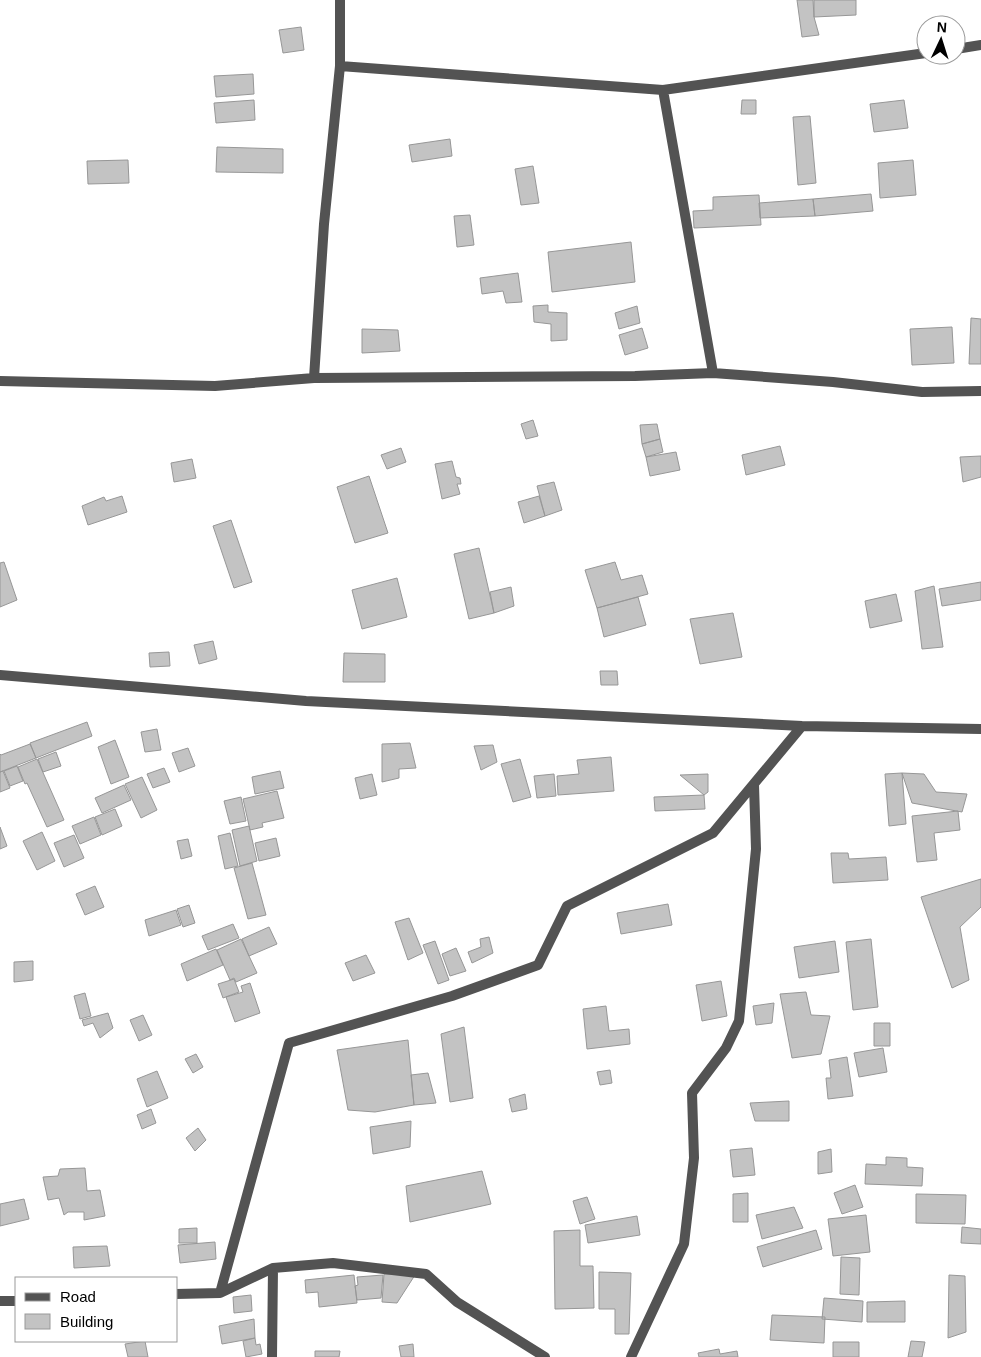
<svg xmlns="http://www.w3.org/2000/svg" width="981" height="1357" font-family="Helvetica,sans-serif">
<rect width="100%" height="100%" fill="#fff"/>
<!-- building -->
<path fill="#c3c3c3" stroke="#979797" d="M797,0H813L814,17L819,35L802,37Z
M814,0H856V15L814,17Z
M301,27L304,50L283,53L279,30Z
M253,74L254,94L216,97L214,76Z
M254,100L255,120L216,123L214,103Z
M742,100H756V114H741Z
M904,100L908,128L874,132L870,104Z
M810,116L816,183L798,185L793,117Z
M450,139L452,156L412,162L409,145Z
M217,147L283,149V173L216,172Z
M128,160L129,183L88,184L87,161Z
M913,160L916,195L880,198L878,163Z
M533,166L539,203L521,205L515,169Z
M871,194L873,211L815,216L813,199Z
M759,195L761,225L694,228L693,211L713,210V197Z
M813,199L815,216L760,218L759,203Z
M470,215L474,245L457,247L454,216Z
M631,242L635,282L552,292L548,252Z
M518,273L522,302L506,303L503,291L482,294L480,278Z
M548,305V312L567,313V340L551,341V324L534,322L533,306Z
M637,306L640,323L619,329L615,313Z
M971,318L981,319V364H969Z
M952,327L954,363L912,365L910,329Z
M642,328L648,348L625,355L619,335Z
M362,329L398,330L400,351L362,353Z
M533,420L538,436L526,439L521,424Z
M657,424L660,439L642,444L640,425Z
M660,439L663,452L646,457L642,444Z
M780,446L785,465L746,475L742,455Z
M401,448L406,462L387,469L381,455Z
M676,452L680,470L650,476L646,457Z
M981,456V477L963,482L960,457Z
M192,459L196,478L174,482L171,463Z
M452,461L456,477L460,478L461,484H457L460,494L442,499L435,464Z
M369,476L388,533L355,543L337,487Z
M554,482L562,510L545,516L537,486Z
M122,496L127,512L88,525L82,506L104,497L106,501Z
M539,496L545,516L524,523L518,502Z
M231,520L252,582L234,588L213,526Z
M479,548L494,613L469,619L454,554Z
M4,562L17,600L0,607V563Z
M615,562L621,580L642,575L648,594L597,608L585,570Z
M397,578L407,617L362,629L352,590Z
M981,582V600L942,606L939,589Z
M934,586L943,647L922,649L915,591Z
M511,587L514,606L494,613L490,592Z
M896,594L902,621L870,628L865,601Z
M638,597L646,625L604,637L597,608Z
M733,613L742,657L700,664L690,619Z
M213,641L217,659L199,664L194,645Z
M169,652L170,666L150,667L149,653Z
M344,653L385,654V682H343Z
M600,671H617L618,685H601Z
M87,722L92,736L36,758L30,743Z
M157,729L161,750L145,752L141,732Z
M115,740L129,777L111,784L98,747Z
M410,743L416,768L399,769V778L382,782V744Z
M30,744L36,758L0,772V754L1,755Z
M493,745L497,762L481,770L474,746Z
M188,748L195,766L179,772L172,753Z
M56,752L61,766L43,772L38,759Z
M611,757L614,791L558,795L557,776L579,774L577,760Z
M37,759L64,820L47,827L27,783L25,784L18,767Z
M520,759L531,797L513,802L501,764Z
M17,766L23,781L10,786L4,771Z
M164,768L170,782L153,788L147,774Z
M3,771L10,788L0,792V772Z
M280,771L284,788L255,794L252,777Z
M902,773L906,824L889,826L885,774Z
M902,773L924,774L936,792L967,794L962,812L912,803Z
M372,774L377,795L360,799L355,778Z
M554,774L556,796L537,798L534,776Z
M708,774V792L704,795L680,775Z
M142,777L157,810L141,818L125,784Z
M124,785L131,800L102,813L95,798Z
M277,791L284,818L262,823L263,827L250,830L243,799Z
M704,795L705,809L655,811L654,797Z
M241,797L246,821L230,824L224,801Z
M115,809L122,826L102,835L95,817Z
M958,811L960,830L934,833L937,860L917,862L912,816Z
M94,817L101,835L80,844L72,826Z
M249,826L257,861L240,866L232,830Z
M0,827L7,846L0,849Z
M42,832L55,861L37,870L23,841Z
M230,833L238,866L225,869L218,836Z
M74,835L84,858L64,867L54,843Z
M276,838L280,856L259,861L255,843Z
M188,839L192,856L181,859L177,841Z
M831,853H848L849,859L886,857L888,880L833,883Z
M252,863L266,915L248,919L234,868Z
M981,879V907L960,927L969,980L952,988L921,897Z
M95,886L104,907L85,915L76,894Z
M668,904L672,925L621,934L617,913Z
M189,905L195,923L183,927L177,909Z
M176,910L181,925L149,936L145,920Z
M409,918L423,953L408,960L395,922Z
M233,924L239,938L208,950L202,936Z
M269,927L277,944L249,956L242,939Z
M489,937L493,953L472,963L468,952L481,947L480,939Z
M241,939L257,973L236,982L234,978L230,980L217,950Z
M871,939L878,1007L853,1010L846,942Z
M435,941L449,980L438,984L423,945Z
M835,941L839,972L799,978L794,947Z
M456,948L466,971L450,976L442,954Z
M216,949L223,965L187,981L181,964Z
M366,955L375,973L353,981L345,963Z
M33,961V980L14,982V962Z
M234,979L239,992L223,998L218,984Z
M721,981L727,1016L702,1021L696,985Z
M250,983L260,1013L235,1022L226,997L243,992L241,986Z
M806,992L811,1015L830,1016L821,1054L792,1058L780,994Z
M85,993L91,1016L80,1019L74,996Z
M774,1003L772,1023L756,1025L753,1006Z
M606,1006L609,1031L629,1029L630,1044L587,1049L583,1009Z
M108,1013L113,1028L100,1038L93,1023L84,1026L82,1020Z
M143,1015L152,1035L139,1041L130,1020Z
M874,1023H890V1046H874Z
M464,1027L473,1098L450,1102L441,1034Z
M408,1040L414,1105L375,1112L348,1110L337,1050Z
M883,1048L887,1072L859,1077L854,1053Z
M196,1054L203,1067L193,1073L185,1059Z
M847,1057L853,1096L828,1099L826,1078H831L829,1060Z
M610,1070L612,1083L600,1085L597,1072Z
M157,1071L168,1098L147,1107L137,1079Z
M428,1073L436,1103L414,1105L411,1075Z
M525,1094L527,1109L512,1112L509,1099Z
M789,1101V1121H755L750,1103Z
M151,1109L156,1123L142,1129L137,1115Z
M411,1121L410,1147L373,1154L370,1127Z
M198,1128L206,1140L195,1151L186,1138Z
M752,1148L755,1175L733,1177L730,1150Z
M831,1149L832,1172L818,1174V1152Z
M886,1157L907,1158V1167L923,1168L922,1186L865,1184L866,1164L886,1165Z
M85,1168L87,1191L100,1190L105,1216L84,1220V1212H68L64,1215L59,1198L48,1200L43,1177L58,1176L60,1169Z
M482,1171L491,1204L410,1222L406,1186Z
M855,1185L863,1207L842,1214L834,1193Z
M748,1193V1222H733V1194Z
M916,1194L966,1195L965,1224L916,1223Z
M587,1197L595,1219L580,1224L573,1201Z
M24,1199L29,1219L0,1226V1204Z
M794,1207L803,1228L762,1239L756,1215Z
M866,1215L870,1252L833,1256L828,1219Z
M637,1216L640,1235L588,1243L585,1225Z
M962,1227L981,1229V1244L961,1243Z
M197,1228V1243H179V1229Z
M580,1230V1266H593L594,1308L555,1309L554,1231Z
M816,1230L822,1249L763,1267L757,1247Z
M215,1242L216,1259L180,1263L178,1245Z
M107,1246L110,1266L74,1268L73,1247Z
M841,1257L860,1258L859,1295L840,1294Z
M599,1272L631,1273L629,1334H615V1309H599Z
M384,1274L415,1275L397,1303L382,1302Z
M354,1275L357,1303L319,1307L318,1292L306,1293L305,1280Z
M383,1275L381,1298L357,1300L355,1286L358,1285L357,1277Z
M949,1275L965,1276L966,1332L948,1338Z
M251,1295L252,1311L234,1313L233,1297Z
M824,1298L863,1301L862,1322L822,1319Z
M905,1301V1322H867V1302Z
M772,1315L825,1317L824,1343L770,1340Z
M254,1319L255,1338L222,1344L219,1326Z
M255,1338L256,1345L260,1344L262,1354L246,1357L243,1341Z
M145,1341L148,1357H128L125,1344Z
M911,1341L925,1342L922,1357H908Z
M833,1342H859V1357H833Z
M413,1344L414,1357H401L399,1346Z
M719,1349L720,1354L737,1351L738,1357H699L698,1353Z
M315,1351H340L339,1357H315Z"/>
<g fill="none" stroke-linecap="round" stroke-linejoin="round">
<!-- street -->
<path stroke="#535353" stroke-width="10" d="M956,49L981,45
M340,66L663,90L926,53
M663,90L713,373
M314,378L324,224L340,66V0
M0,381L215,386L314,378L635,376L713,373L833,382L922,392L981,391
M0,675L306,701L802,726L981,729
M220,1293L289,1043L452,996L538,965L567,906L713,833L802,726
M176,1294L220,1293L273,1268L333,1263L426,1274L457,1302L545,1357
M0,1301H16
M272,1357L273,1268
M631,1357L684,1244L694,1158L692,1093L726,1048L739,1021L756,849L754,785"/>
</g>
<!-- legend -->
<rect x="15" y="1277" width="162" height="65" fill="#ffffff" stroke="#999999"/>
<rect x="25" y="1293" width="25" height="8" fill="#535353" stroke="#999999"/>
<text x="60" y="1302" font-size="15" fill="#000000">Road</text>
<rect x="25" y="1314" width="25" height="15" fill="#c3c3c3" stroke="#999999"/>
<text x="60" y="1327" font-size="15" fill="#000000">Building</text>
<!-- north arrow -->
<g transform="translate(941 40) rotate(4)"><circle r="24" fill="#ffffff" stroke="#999999"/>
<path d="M0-4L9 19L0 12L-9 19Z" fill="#000000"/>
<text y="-8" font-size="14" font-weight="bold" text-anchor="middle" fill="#000000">N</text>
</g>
</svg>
